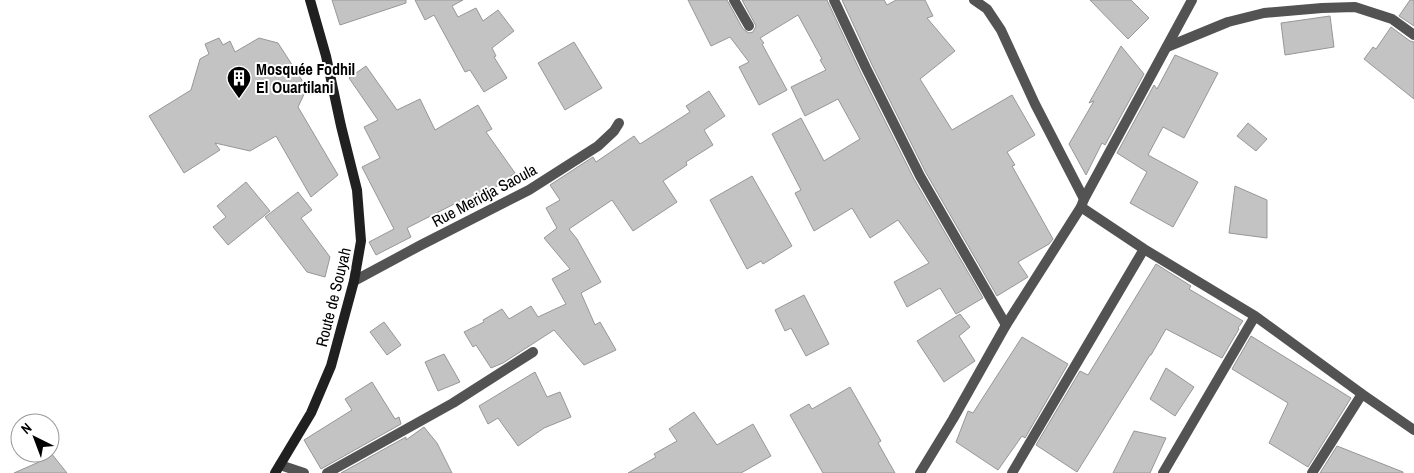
<svg xmlns="http://www.w3.org/2000/svg" width="1414" height="473" font-family="'Archivo Narrow',sans-serif">
<rect width="100%" height="100%" fill="#fff"/>
<!-- building -->
<path fill="#c3c3c3" stroke="#979797" d="M332,0H406V3L340,25Z
M415,0H463L452,6L458,17L476,8L483,21L498,10L514,31L492,48L496,56L494,57L507,78L484,92L470,70L465,72L434,15L425,20Z
M688,0H727L743,29L749,33L753,32L756,26L742,0H827L860,71L914,179L983,298L956,314L940,288L907,307L894,282L929,263L898,220L870,238L852,208L814,231L795,193L801,190L772,134L801,118L824,161L860,139L838,99L805,116L791,87L826,70L820,60L822,59L798,15L760,38L764,43L762,44L787,90L759,105L739,67L749,62L730,37L711,46Z
M842,0H884L887,5L896,0H925L933,16L927,18L955,51L920,79L952,130L1012,95L1035,135L1007,152L1015,165L1012,166L1053,239L1049,244L1018,262L1028,277L997,296L926,173L872,65Z
M1090,0H1131L1149,18L1128,39Z
M1410,0H1414V26L1399,16Z
M1330,16L1334,47L1285,55L1281,23Z
M1391,27L1410,41L1414,42V99L1364,59L1373,47L1376,49Z
M219,38L223,45L230,41L235,52L259,38L278,43L307,88L298,107L338,175L311,197L276,136L250,151L215,143L220,150L184,173L149,116L191,90L200,59L209,54L205,44Z
M574,42L602,88L565,110L538,63Z
M1121,46L1144,74L1105,145L1102,143L1086,175L1069,144L1094,101L1089,103Z
M1175,55L1218,73L1184,138L1163,127L1148,155L1198,182L1173,227L1130,203L1147,172L1117,153L1154,85L1157,89Z
M366,66L397,110L420,99L435,130L478,105L492,129L486,132L515,173L471,205L466,198L407,228L411,237L376,255L369,242L394,229L362,167L380,158L364,127L378,120L349,78Z
M709,91L725,116L704,130L713,145L686,162L687,165L663,181L677,202L633,231L612,200L569,229L577,239L601,282L581,293L595,325L600,322L616,350L584,365L554,330L503,363L491,368L476,345L473,347L464,332L484,322L483,320L502,309L509,319L531,306L538,317L566,304L552,279L570,269L544,238L557,228L546,208L560,200L550,185L593,157L596,162L634,136L640,144L690,112L686,106Z
M1248,123L1267,139L1256,151L1237,136Z
M752,176L792,246L763,264L761,261L747,269L710,200Z
M246,182L270,211L228,245L213,227L226,217L217,206Z
M1235,186L1267,200V238L1229,233Z
M298,192L312,210L301,218L330,257L325,277L307,272L265,217Z
M1156,264L1191,286L1189,289L1243,321L1238,328L1239,329L1222,358L1166,329L1151,355H1150L1077,472L1036,445L1080,371L1088,375Z
M804,295L829,344L806,356L791,328L785,331L775,310Z
M960,314L970,327L959,336L975,361L944,382L917,341Z
M384,322L401,345L387,355L370,332Z
M1251,336L1351,398L1308,467L1269,443L1288,403L1232,369Z
M1022,337L1068,364L1025,438L1022,436L998,470L956,442L968,411L973,413Z
M444,354L460,382L438,391L425,362Z
M1166,368L1194,387L1175,416L1150,399Z
M535,372L547,397L560,392L571,417L544,428L518,446L498,418L488,424L479,406Z
M372,382L395,419L399,417L401,424L321,469L304,440L352,410L345,399Z
M850,387L881,441L878,443L895,473H823L790,415L809,404L812,409Z
M694,412L717,445L753,424L771,456L741,473H628L656,457L654,454L677,441L669,429Z
M424,427L437,443L452,473H341L406,437V440Z
M1134,431L1166,438L1150,473H1113Z
M1337,446L1403,472V473H1320Z
M31,453H51L67,473H14L39,462Z"/>
<g fill="none" stroke-linecap="round" stroke-linejoin="round">
<!-- minor -->
<path stroke="#535353" stroke-width="10" d="M734,0L749,26
M834,0L866,68L920,176L1006,325
M974,0L987,9L1001,30L1035,104L1084,199
M1167,47L1228,22L1264,13L1322,8L1355,7L1392,19L1414,35
M1081,207L1144,249L1255,316L1362,394L1414,430
M354,281L421,245L529,190L598,146L614,131L619,123
M327,473L453,403L533,352
M1012,473L1144,249
M1163,473L1255,316
M1312,473L1362,394"/>
<!-- tertiary -->
<path stroke="#535353" stroke-width="10" d="M280,465L304,473
M920,473L953,419L1006,325L1081,207L1084,199L1192,0"/>
<!-- secondary -->
<path stroke="#202020" stroke-width="10" d="M275,473L311,413L331,366L354,281L361,241L357,190L341,126L326,56L310,0"/>
</g>
<!-- icons -->
<defs>
<symbol id="building-pin" viewBox="-11 -11 22 30"><path d="M0 17L-7.5 6A9.5 9.5 0 1 1 7.5 6Z" fill="#000" stroke="#fff"/><path d="M-4-6H4V6H1V3H-1V6H-4ZM-2.5-4.3h1.7v1.8h-1.7ZM.8-4.3h1.7v1.8H.8ZM-2.5-1h1.7V.8h-1.7ZM.8-1h1.7V.8H.8Z" fill="#fff"/></symbol>
</defs>
<g fill-rule="evenodd">
<use href="#building-pin" x="225" y="64" width="28" height="38"/>
</g>
<g text-anchor="middle" stroke-width="4" stroke-linejoin="round" paint-order="stroke">
<!-- poi labels -->
<g font-size="16" font-weight="bold" fill="#000" stroke="#fff" text-anchor="start">
<text x="256" y="75">Mosquée Fodhil<tspan x="256" dy="18">El Ouartilani</tspan></text>
</g>
<!-- street labels -->
<g font-size="16" fill="#000" stroke="#fff">
<text transform="translate(484 195) rotate(-28)" y="6">Rue Meridja Saoula</text>
<text transform="translate(333 297) rotate(-76)" y="6">Route de Souyah</text>
</g>
</g>
<!-- north arrow -->
<g transform="translate(35 438) rotate(318)"><circle r="24" fill="#ffffff" stroke="#999999"/>
<path d="M0-4L9 19L0 12L-9 19Z" fill="#000000"/>
<text y="-8" font-size="14" font-weight="bold" text-anchor="middle" fill="#000000">N</text>
</g>
</svg>
